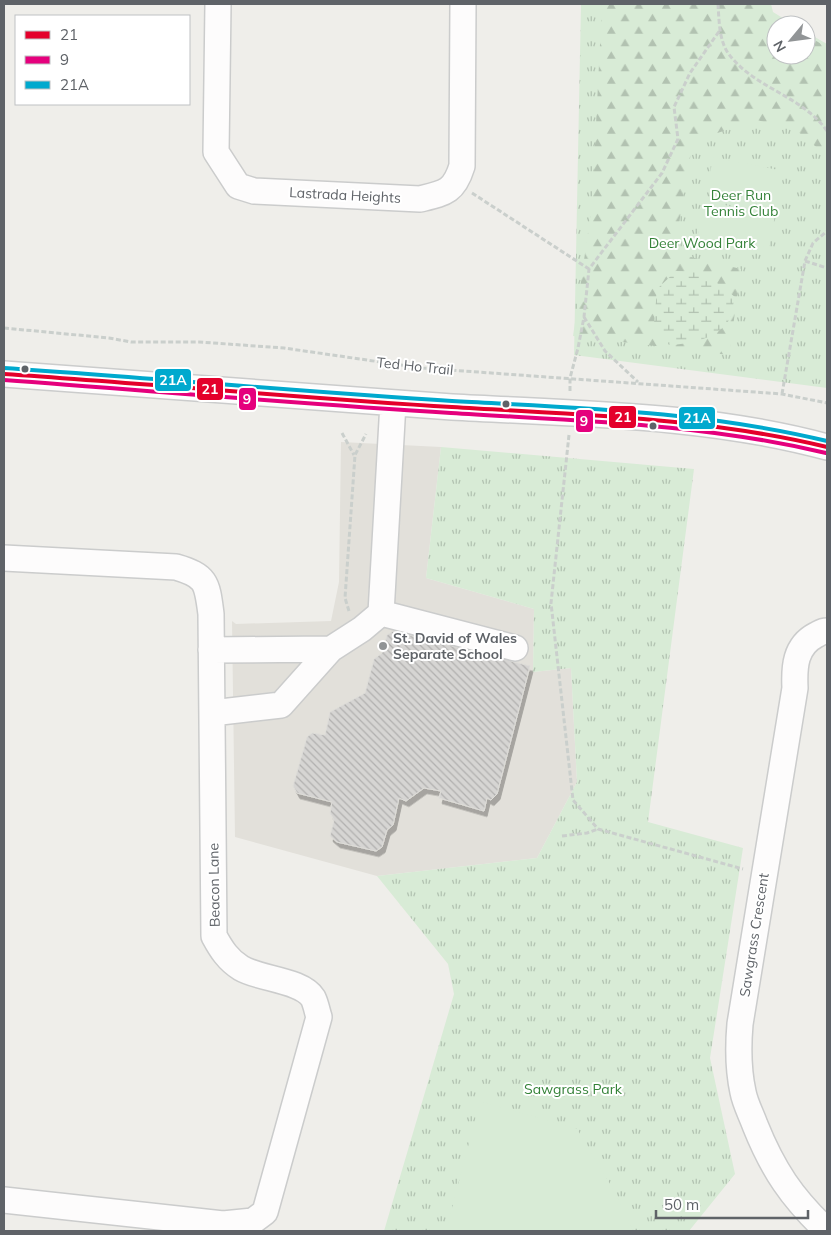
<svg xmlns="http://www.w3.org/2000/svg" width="831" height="1235" font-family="Mulish,sans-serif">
<defs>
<pattern id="grass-tufts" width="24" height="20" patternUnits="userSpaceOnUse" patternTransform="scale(1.25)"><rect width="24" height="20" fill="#d8ebd6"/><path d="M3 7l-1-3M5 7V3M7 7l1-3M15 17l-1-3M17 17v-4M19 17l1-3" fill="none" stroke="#b2c2b1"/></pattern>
<pattern id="forest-firs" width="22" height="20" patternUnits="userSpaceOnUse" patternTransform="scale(1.25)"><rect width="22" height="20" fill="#d8ebd6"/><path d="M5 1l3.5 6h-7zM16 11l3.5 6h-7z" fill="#b2c2b1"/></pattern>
<pattern id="wetland-marsh" width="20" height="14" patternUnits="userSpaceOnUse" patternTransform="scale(1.25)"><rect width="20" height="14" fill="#d8ebd6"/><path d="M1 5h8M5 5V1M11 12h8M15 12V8" fill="none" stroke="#b2c2b1"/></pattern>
<pattern id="building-back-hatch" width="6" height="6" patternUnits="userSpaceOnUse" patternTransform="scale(1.25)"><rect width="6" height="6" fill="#d6d5d3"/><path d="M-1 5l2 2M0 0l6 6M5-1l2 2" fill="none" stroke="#b1b0af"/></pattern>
<filter id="shadow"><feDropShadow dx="3" dy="5.5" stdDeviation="0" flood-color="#0004"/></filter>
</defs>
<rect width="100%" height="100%" fill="#efeeea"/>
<!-- education -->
<path fill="#e2e0da" d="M341,442L441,447L426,578L534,609L533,672L571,668L577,782L537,858L377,876L235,837L232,621L236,624L331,621L339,582Z"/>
<!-- grass -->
<path fill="url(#grass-tufts)" d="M581,4H771L773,12L794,25H776V55H806V32L827,44V388L574,355Z
M441,447L694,469L648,822L743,848L710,1058L735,1174L689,1231H384L454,994L448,964L377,876L537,858L577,782L571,668L533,672L534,609L426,578Z"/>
<!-- forest -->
<path fill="url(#forest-firs)" d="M602,4H766L767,10L791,25H776V55H806V34L827,48V156L797,131L757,120L693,141L674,253L741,269L729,355L573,336L592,205Z"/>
<!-- wetland -->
<path fill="url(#wetland-marsh)" d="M676,271L704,273L735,297C733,304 732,313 729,320C718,339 689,344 669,345L654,324L657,289Z"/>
<!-- pitch -->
<path fill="#d8ebd6" d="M713,157L784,171L778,204L707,190Z
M704,201L775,215L769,248L698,234Z
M480,1101L577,1129L616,1194L633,1231H446Z"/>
<!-- building -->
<path fill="url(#building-back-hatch)" stroke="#deddd9" filter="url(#shadow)" d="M393,631L530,666L497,794L491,800L487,798L484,811L439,798L441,791L424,788L406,801L399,798L393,825L387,830L382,847L376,851L337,842L330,836L334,820L330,813L332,802L297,793L293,786L307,737L312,733L325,735L330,712L365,693L374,659L382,653L387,635Z"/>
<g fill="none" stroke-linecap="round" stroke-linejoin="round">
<defs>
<path id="minor" d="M218,4L216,152L238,186L254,191L420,199C445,193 454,192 462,166L463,4
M4,374C153,384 302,397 452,407C577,414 705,414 827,447
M4,558L176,567C207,576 207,583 211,614L214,936C221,949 228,960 241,968C259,979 302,980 313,998C316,1004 317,1011 319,1017L265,1212L253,1221L223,1224L4,1200
M381,613L515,648
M211,650L331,649L362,629L381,613L393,403
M212,713L281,705L331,649
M827,1231C792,1198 773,1170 755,1125C751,1114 745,1103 743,1092C738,1069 738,1047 740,1024L795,688C794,667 795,646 816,635C820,633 822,631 827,631"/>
</defs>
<!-- minor casing -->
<use href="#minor" stroke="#cbcccc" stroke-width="28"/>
<!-- path -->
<path stroke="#cacfcc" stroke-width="3" stroke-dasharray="5 2.5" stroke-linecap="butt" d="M718,4C719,19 719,40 728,53C753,88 803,96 827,131
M472,193L589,269
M805,261L827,268
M584,317L605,351L638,382
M4,328L109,338L131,342H199L284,348L422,368L782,394L827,403
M570,391V378L578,348L584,317L589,269L662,173L678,139L674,107L690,73L720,30
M782,394L805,261L813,243L827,231
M342,433L354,455
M569,435L551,603L573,800L598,829L743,869
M349,611L345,598L355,455L366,434
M562,836L587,833L598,829"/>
<!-- minor -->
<use href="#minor" stroke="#fdfcfc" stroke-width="25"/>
<defs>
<path id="bus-1" d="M4,374C153,384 302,398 452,407C579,415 702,417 827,447"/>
<path id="bus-2" d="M4,380C153,391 302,404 451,413C579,421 699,423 826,453"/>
<path id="bus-3" d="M4,368C154,378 303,392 452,401C579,408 702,411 827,441"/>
</defs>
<!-- bus-1 casing -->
<use href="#bus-1" stroke="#fff" stroke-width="8"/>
<!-- bus-2 casing -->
<use href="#bus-2" stroke="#fff" stroke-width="8"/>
<!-- bus-3 casing -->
<use href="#bus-3" stroke="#fff" stroke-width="8"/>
<!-- bus-1 -->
<use href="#bus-1" stroke="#e4002b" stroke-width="4"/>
<!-- bus-2 -->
<use href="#bus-2" stroke="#e5007d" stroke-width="4"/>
<!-- bus-3 -->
<use href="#bus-3" stroke="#00a9ce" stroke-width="4"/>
</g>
<!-- markers -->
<g fill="#5f6368" stroke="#fff" stroke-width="2">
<circle cx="25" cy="369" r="4.5"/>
<circle cx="506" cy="404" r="4.5"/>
<circle cx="653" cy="426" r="4.5"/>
</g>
<circle fill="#919496" stroke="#fff" stroke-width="2" cx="383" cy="646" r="5"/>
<g text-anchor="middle" stroke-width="4" stroke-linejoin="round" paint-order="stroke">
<!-- street labels -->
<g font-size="14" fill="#5f6368" stroke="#fff">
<text transform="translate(345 195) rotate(3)" y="5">Lastrada Heights</text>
<text transform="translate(415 366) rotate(6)" y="5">Ted Ho Trail</text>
<text transform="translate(214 885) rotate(-91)" y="5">Beacon Lane</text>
<text transform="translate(754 935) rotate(-81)" y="5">Sawgrass Crescent</text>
</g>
<!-- park labels -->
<g font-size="14" fill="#348238" stroke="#fff">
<text x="741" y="200">Deer Run<tspan x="741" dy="16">Tennis Club</tspan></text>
<text x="702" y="248">Deer Wood Park</text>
<text x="573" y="1094">Sawgrass Park</text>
</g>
<!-- poi labels -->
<g font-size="14" font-weight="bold" fill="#5f6368" stroke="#fff" text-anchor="start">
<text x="393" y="643">St. David of Wales<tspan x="393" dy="16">Separate School</tspan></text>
</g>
</g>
<g stroke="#fff" stroke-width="2">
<rect x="154" y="368" width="38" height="24" rx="5" fill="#00a9ce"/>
<rect x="196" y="377" width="28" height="24" rx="5" fill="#e4002b"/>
<rect x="238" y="387" width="19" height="24" rx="5" fill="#e5007d"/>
<rect x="608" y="405" width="29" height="24" rx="5" fill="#e4002b"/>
<rect x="678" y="406" width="38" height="24" rx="5" fill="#00a9ce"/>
<rect x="575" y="409" width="19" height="24" rx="5" fill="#e5007d"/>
</g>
<g font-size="14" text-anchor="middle" font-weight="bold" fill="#fff">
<text x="173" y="385">21A</text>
<text x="210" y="394">21</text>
<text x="247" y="404">9</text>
<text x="623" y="422">21</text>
<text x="697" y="423">21A</text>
<text x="584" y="426">9</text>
</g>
<!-- border -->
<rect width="831" height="1235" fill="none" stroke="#5f6368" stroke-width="10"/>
<!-- legend -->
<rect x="15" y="15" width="175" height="90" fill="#ffffff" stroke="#bfc1c3"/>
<rect x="25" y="31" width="25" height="8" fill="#e4002b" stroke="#bfc1c3"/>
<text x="60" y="40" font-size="15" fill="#5f6368">21</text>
<rect x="25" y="56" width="25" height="8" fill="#e5007d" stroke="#bfc1c3"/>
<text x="60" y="65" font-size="15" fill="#5f6368">9</text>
<rect x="25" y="81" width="25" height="8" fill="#00a9ce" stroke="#bfc1c3"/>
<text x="60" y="90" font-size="15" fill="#5f6368">21A</text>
<!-- north arrow -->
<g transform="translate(791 40) rotate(241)"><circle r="24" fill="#ffffff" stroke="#bfc1c3"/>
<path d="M0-4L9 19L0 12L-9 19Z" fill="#919496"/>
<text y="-8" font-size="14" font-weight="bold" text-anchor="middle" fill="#5f6368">N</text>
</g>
<!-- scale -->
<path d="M656 1210v8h152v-8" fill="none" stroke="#5f6368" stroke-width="2.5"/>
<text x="664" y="1210" font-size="15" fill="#5f6368" stroke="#ffffff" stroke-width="4" paint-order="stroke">50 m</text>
</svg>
